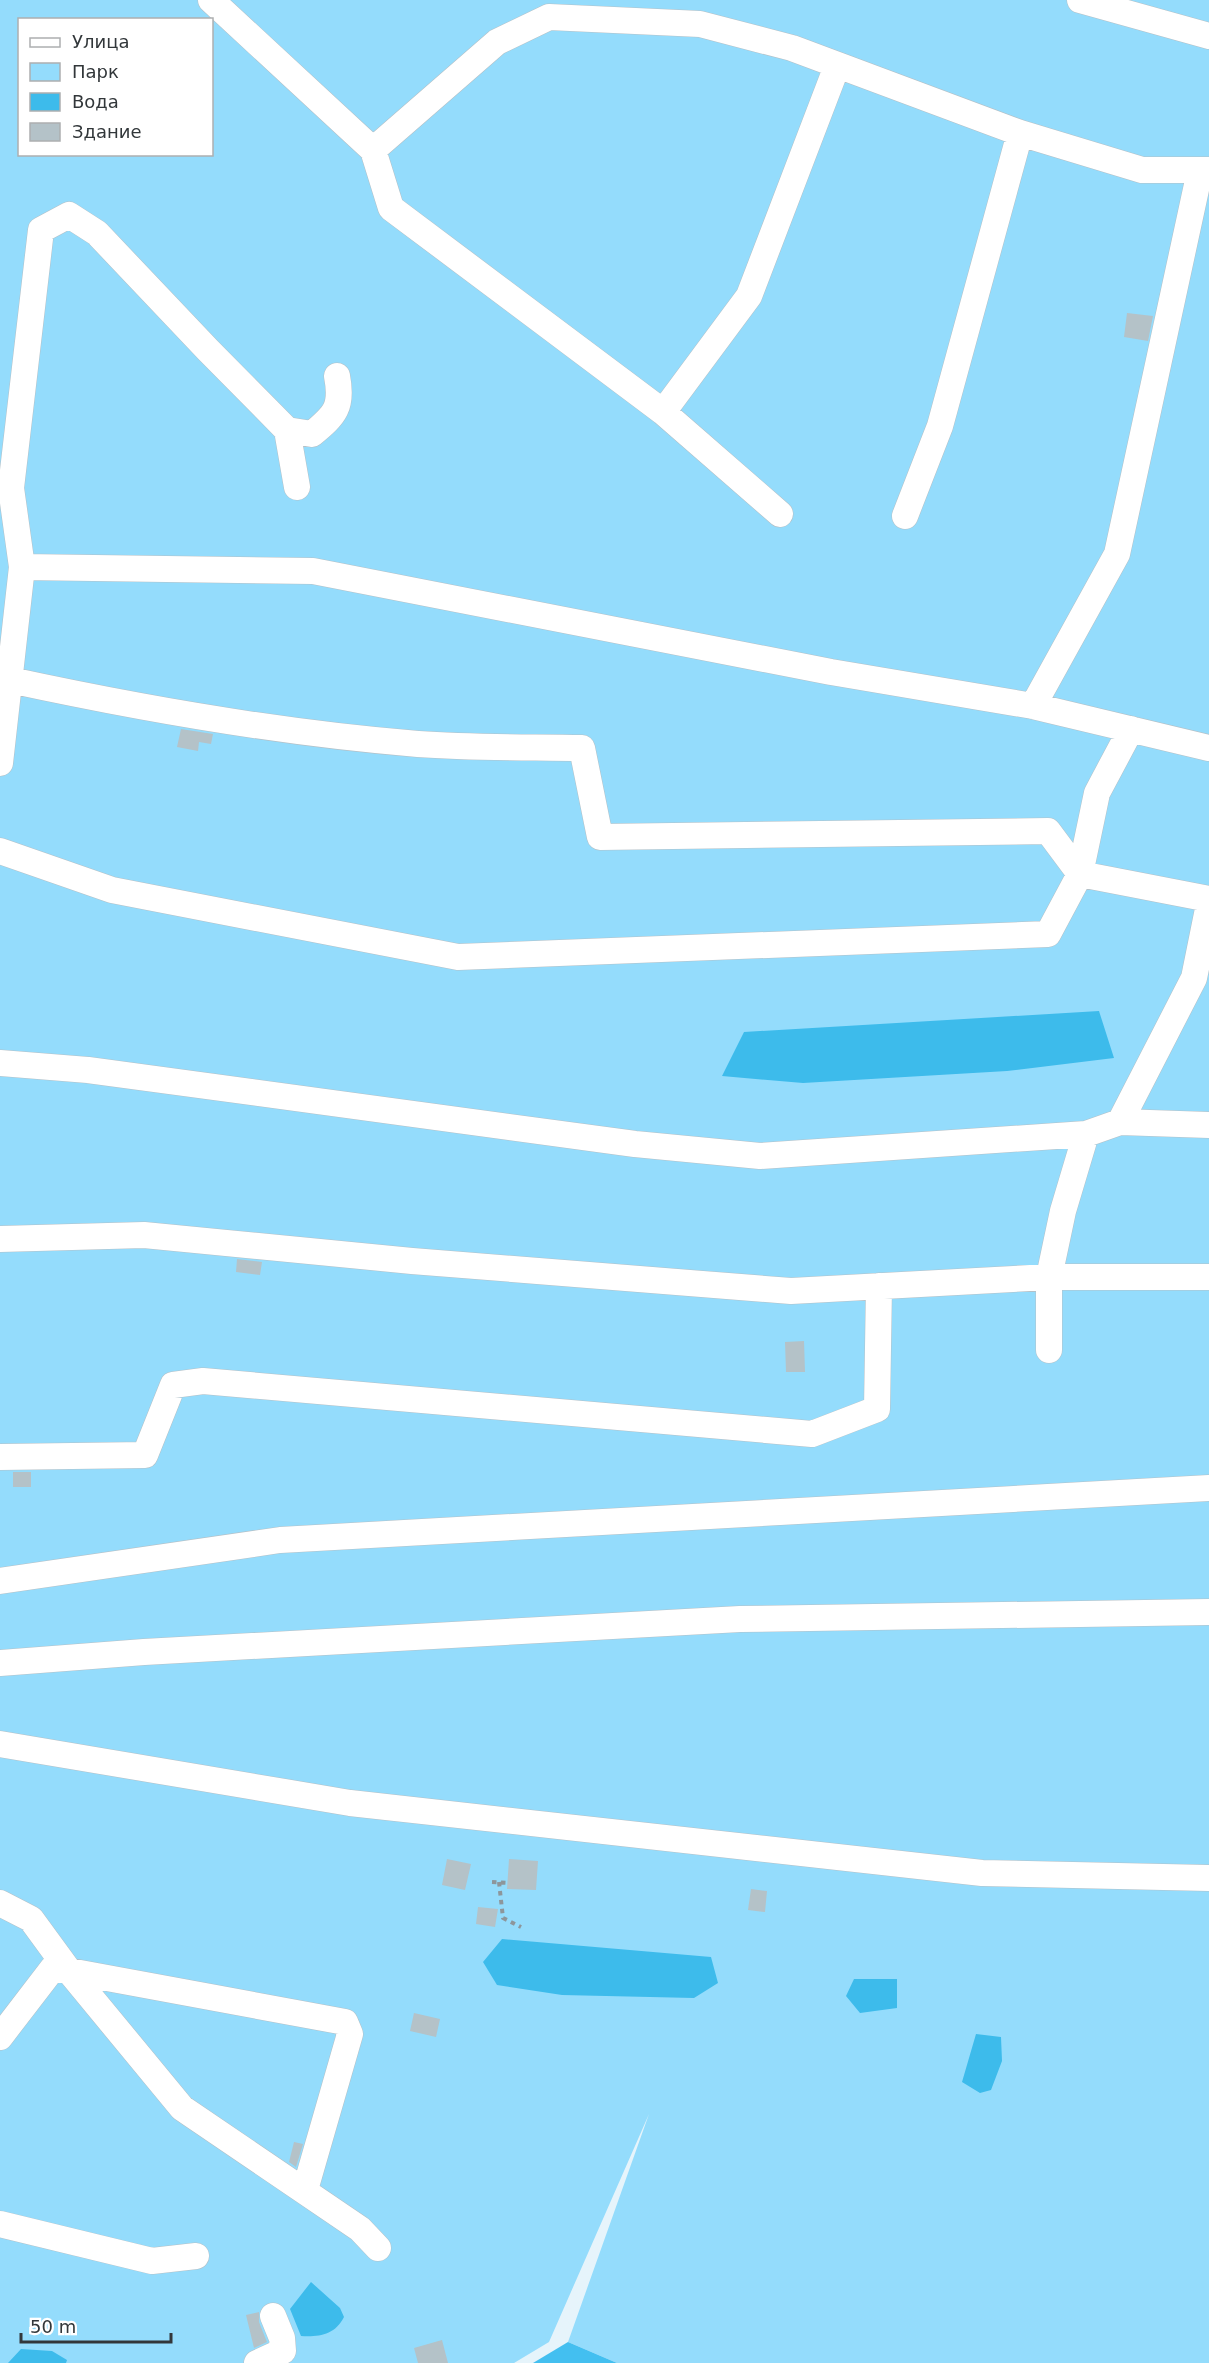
<svg xmlns="http://www.w3.org/2000/svg" width="1209" height="2363" font-family="'DejaVu Sans',sans-serif">
<rect width="100%" height="100%" fill="#e6f4fb"/>
<!-- green -->
<path fill="#94dcfc" fill-rule="evenodd" d="M0,0H1209V2363H617L568,2342L649,2114L549,2342L514,2363H0ZM20,20H212V154H20Z"/>
<!-- forest -->
<path fill="#43bff0" d="M568,2342L617,2363H533Z"/>
<!-- water -->
<path fill="#3dbbeb" d="M1099,1011L1114,1058L1007,1071L803,1083L722,1076L744,1032Z
M502,1939L711,1957L718,1983L694,1998L562,1995L497,1985L483,1962Z
M854,1979H897V2008L860,2013L846,1996Z
M976,2034L1001,2037L1002,2061L991,2090L980,2093L962,2082Z
M311,2282L340,2308L344,2317C335,2335 319,2337 301,2336L290,2309Z
M21,2349L52,2351L67,2360L66,2363H8Z"/>
<!-- building -->
<path fill="#b4c2c8" d="M1127,313L1153,316L1148,341L1124,337Z
M181,729L213,734L211,744L199,742L198,751L177,747Z
M237,1259L262,1262L260,1275L236,1272Z
M804,1341L805,1372H786L785,1342Z
M13,1472H31V1487H13Z
M447,1859L471,1864L465,1890L442,1885Z
M509,1859L538,1861L536,1890L507,1889Z
M751,1889L767,1891L765,1912L748,1910Z
M478,1907L498,1909L495,1927L476,1924Z
M414,2013L440,2019L436,2037L410,2031Z
M294,2142L303,2144L296,2167L289,2162Z
M259,2312V2322L267,2342L254,2348L246,2315Z
M442,2340L448,2363H418L414,2348Z"/>
<g fill="none" stroke-linecap="round" stroke-linejoin="round">
<defs>
<path id="minor" d="M211,0L373,150L497,42L549,17L700,24L792,48L1020,133L1142,170H1209
M1080,0L1209,36
M373,150L391,208L663,412L780,514
M663,412L749,296L837,66
M287,430L312,434C335,415 343,407 337,376
M905,516L940,426L1020,133
M22,567L313,571L831,672L1033,706L1209,748
M10,680C144,709 281,733 418,744C473,748 528,747 582,748L600,837L1048,831L1080,874
M1033,706L1117,554L1200,171
M0,763L22,567L11,488L41,230L69,215L97,233L208,350L287,430L297,487
M0,851L112,890L458,957L1048,934L1080,874L1209,899
M1080,874L1097,793L1131,729
M0,1063L88,1070L635,1144L760,1156L1086,1134L1120,1122L1209,1125
M1120,1122L1194,978L1209,904
M0,1239L144,1235L412,1261L791,1291L1049,1277H1209
M1049,1350V1277L1063,1211L1086,1134
M0,1457L145,1455L173,1385L203,1381L812,1434L877,1409L879,1286
M0,1581L280,1540L1209,1488
M0,1663L144,1652L740,1619L1209,1612
M0,1744L350,1803L982,1873L1209,1878
M0,1903L31,1919L69,1971L182,2108L360,2229L378,2248
M0,2037L53,1968L345,2022L350,2034L305,2190
M0,2224L152,2261L196,2256
M257,2363L283,2351L282,2338L273,2316"/>
</defs>
<!-- minor casing -->
<use href="#minor" stroke="#b4c1c8" stroke-width="27"/>
<!-- path -->
<path stroke="#8d969b" stroke-width="4" stroke-dasharray="4.5 4.5" stroke-linecap="butt" d="M492,1882L508,1883
M499,1882L503,1918L521,1927"/>
<!-- minor -->
<use href="#minor" stroke="#fff" stroke-width="26"/>
</g>
<!-- legend -->
<rect x="18" y="18" width="195" height="138" fill="#ffffff" stroke="#adafb0" stroke-width="1.5"/>
<rect x="30" y="38" width="30" height="9" fill="#ffffff" stroke="#adafb0" stroke-width="1.5"/>
<text x="72" y="48" font-size="18" fill="#32373a">Улица</text>
<rect x="30" y="63" width="30" height="18" fill="#94dcfc" stroke="#adafb0" stroke-width="1.5"/>
<text x="72" y="78" font-size="18" fill="#32373a">Парк</text>
<rect x="30" y="93" width="30" height="18" fill="#3dbbeb" stroke="#adafb0" stroke-width="1.5"/>
<text x="72" y="108" font-size="18" fill="#32373a">Вода</text>
<rect x="30" y="123" width="30" height="18" fill="#b4c2c8" stroke="#adafb0" stroke-width="1.5"/>
<text x="72" y="138" font-size="18" fill="#32373a">Здание</text>
<!-- scale -->
<path d="M21 2333v9h150v-9" fill="none" stroke="#32373a" stroke-width="3"/>
<text x="30" y="2333" font-size="18" fill="#32373a" stroke="#ffffff" stroke-width="4.5" paint-order="stroke">50 m</text>
</svg>
